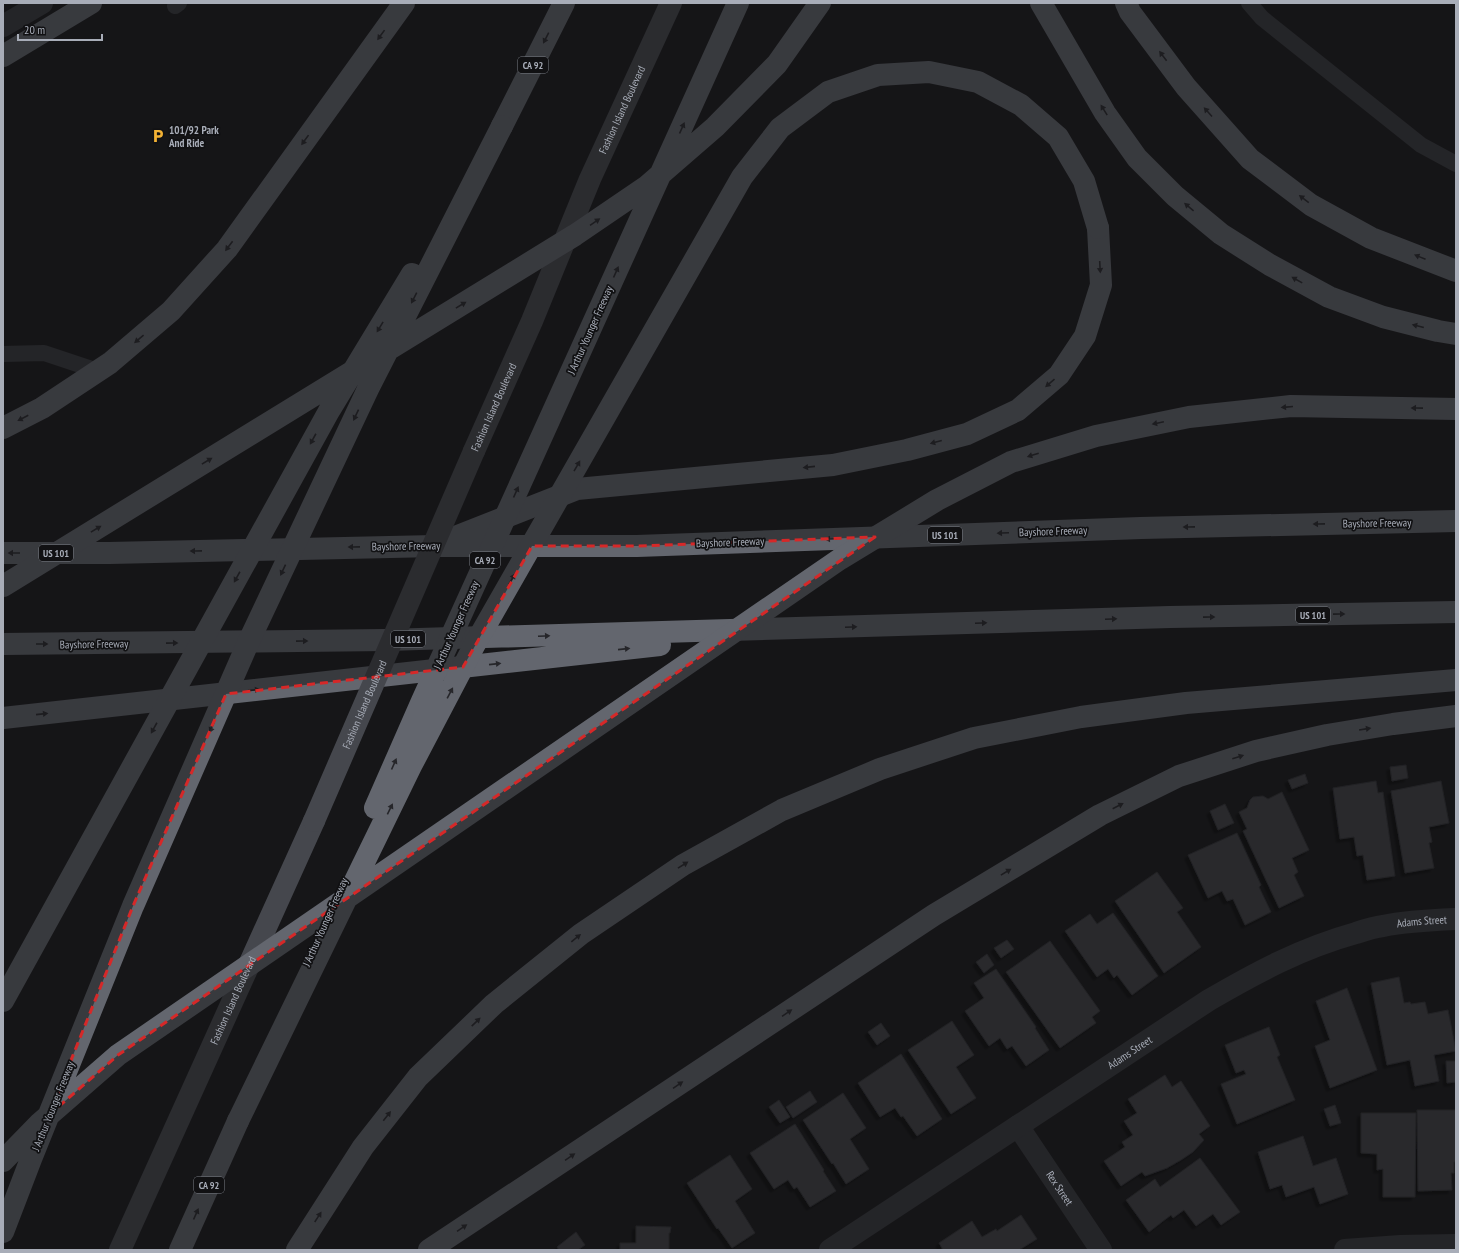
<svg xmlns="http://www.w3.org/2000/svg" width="1459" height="1253" font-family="'PT Sans Narrow',sans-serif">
<defs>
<filter id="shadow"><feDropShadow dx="-3.5" dy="3.5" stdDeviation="1" flood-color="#0009"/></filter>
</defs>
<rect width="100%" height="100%" fill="#161618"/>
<!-- building -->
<path fill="#404145" stroke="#303034" filter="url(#shadow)" d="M1406,765L1408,778L1392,781L1390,767Z
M1305,774L1308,783L1292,789L1288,780Z
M1376,781L1378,793L1383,792L1395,876L1367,880L1363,855L1357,856L1354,837L1340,839L1333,788Z
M1441,781L1449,823L1429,827L1432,842L1429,843L1434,868L1405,873L1391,791Z
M1282,792L1309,850L1292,858L1298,872L1294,875L1304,896L1279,908L1243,831L1247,829L1239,812L1247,808L1250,800L1253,797L1263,796L1268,799Z
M1225,804L1234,823L1218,830L1210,811Z
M1237,833L1261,885L1259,887L1271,912L1245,925L1233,899L1227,901L1222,891L1208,898L1188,855Z
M1157,872L1183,908L1177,912L1201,947L1164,973L1115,901Z
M1113,913L1158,976L1132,995L1117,975L1114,978L1108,969L1097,977L1065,931L1090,914L1097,924Z
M1007,940L1014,949L1001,958L994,948Z
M1050,941L1100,1011L1092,1017L1096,1023L1060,1048L1006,972Z
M987,954L994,965L984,973L976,962Z
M996,969L1036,1027L1035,1028L1049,1050L1026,1066L1012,1046L1007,1049L1000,1038L989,1046L965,1011L984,998L974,983Z
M1399,977L1404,1003L1410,1002L1411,1004L1425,1002L1428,1014L1448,1010L1456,1051L1434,1055L1439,1081L1415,1086L1410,1060L1387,1065L1371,983Z
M1347,988L1377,1070L1330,1088L1315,1046L1330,1040L1316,1001Z
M952,1021L974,1055L956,1067L976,1098L951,1114L908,1050Z
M881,1023L890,1036L877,1045L868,1032Z
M1269,1027L1280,1055L1277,1057L1295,1100L1237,1124L1221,1084L1246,1074L1244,1070L1236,1073L1225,1045Z
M901,1054L942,1119L917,1136L903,1116L901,1117L895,1108L880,1117L858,1083Z
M1446,1061H1456V1082L1447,1083Z
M1165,1075L1172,1087L1181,1081L1210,1126L1199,1134L1204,1140L1193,1152L1181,1160L1167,1168L1145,1176L1142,1172L1121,1186L1104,1161L1125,1147L1122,1142L1133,1135L1124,1121L1137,1113L1128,1099Z
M810,1091L817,1102L793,1118L786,1107Z
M843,1093L866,1128L850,1139L869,1169L846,1184L833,1163L832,1164L803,1120Z
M779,1100L790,1117L780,1123L769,1107Z
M1335,1105L1341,1123L1330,1126L1324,1109Z
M1417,1110H1456V1162H1454V1173H1451L1452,1190L1418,1191Z
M1361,1113H1416L1415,1197H1383V1169L1377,1170V1154L1361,1153Z
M795,1124L824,1170L823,1171L836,1191L810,1207L797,1187L794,1189L788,1180L774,1189L750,1153Z
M1303,1136L1313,1166L1336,1158L1348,1194L1320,1204L1314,1187L1286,1197L1282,1185L1270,1189L1258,1152Z
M730,1155L752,1189L735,1201L755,1233L732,1248L718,1228L717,1229L687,1183Z
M1200,1158L1240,1212L1221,1225L1213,1214L1196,1226L1184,1210L1173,1218L1171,1215L1149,1232L1126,1200L1155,1179L1160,1187Z
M1021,1215L1037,1239L1019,1250H943L939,1243L972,1221L982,1237L996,1229L997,1231Z
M636,1226L671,1227L670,1233H669V1250H620V1243H636Z
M576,1232L585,1245L578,1250H559L557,1247Z"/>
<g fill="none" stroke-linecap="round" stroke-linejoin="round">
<!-- lane -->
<path stroke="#37383d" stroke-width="16" d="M1249,3L1262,18L1421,145L1456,164
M175,6L179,3
M3,354L44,353L98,371"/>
<!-- street -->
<g stroke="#37383d" stroke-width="22">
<path d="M3,26L42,3"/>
<path id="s1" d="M1018,1126L1101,1250"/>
<path id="s2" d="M830,1250L1209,1000C1257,972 1302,948 1356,933C1365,930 1374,927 1383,926C1407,921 1432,920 1456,919"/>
<path d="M1345,1250L1401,1246L1456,1245"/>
</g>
<!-- secondary -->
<g stroke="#45474d" stroke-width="22">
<path id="s3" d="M474,451L532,321L590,179L671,3"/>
<path id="s4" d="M120,1250L314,821"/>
</g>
<!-- highway -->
<path stroke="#63666e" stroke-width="22" d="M1041,3L1105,113L1137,158L1175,196L1221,234L1270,265L1329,297L1383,317L1438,331L1456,334
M1126,3L1130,12L1186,87L1250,159L1311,205L1371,238L1456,271
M3,56L91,3
M502,126L564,3
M3,428L42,408L110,363L171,311L227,249L404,3
M445,541L577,489L833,465L907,450L967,434L1018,410L1059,375L1085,336L1101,285L1098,228
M3,553H109L435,546H637L1141,528L1456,521
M3,644L386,640L1170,617L1456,612
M3,718L660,645
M180,1250L238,1121
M297,1250L363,1147L418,1077L494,1004L581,934L683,865L782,810L880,769L974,738L1081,717L1186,703L1456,680
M429,1250L934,915L1100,815L1179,776L1256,751L1327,735L1393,724L1456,716"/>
<!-- secondary-bridge -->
<path stroke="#45474d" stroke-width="22" id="s5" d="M314,821L474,451"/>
<!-- highway-bridge -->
<path stroke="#63666e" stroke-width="22" d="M3,586L575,235L647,186L715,127L777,64L820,3
M375,808L422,701L738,3
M3,1001L329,411L412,274
M238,1121L411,766L475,644L742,177L780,128L828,92L878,75L929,72L978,82L1021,105L1058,137L1084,181L1098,228
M3,1161L40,1123L118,1055L840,559L937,500L1011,462L1096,436L1189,417L1291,406L1456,409
M3,1232L31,1159L133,906L248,643L368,389L502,126"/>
</g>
<!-- one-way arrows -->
<defs><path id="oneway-solid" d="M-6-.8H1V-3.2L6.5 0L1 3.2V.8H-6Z"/></defs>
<g fill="#26262a">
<use href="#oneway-solid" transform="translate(381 35) rotate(126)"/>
<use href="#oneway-solid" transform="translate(546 38) rotate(117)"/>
<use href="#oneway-solid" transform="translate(1163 56) rotate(-127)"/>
<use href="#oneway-solid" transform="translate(1104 110) rotate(-122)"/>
<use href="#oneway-solid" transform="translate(1208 112) rotate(-132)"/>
<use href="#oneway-solid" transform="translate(682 128) rotate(-66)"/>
<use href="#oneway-solid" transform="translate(305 140) rotate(126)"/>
<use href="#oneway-solid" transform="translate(1304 199) rotate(-143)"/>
<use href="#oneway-solid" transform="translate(1189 207) rotate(-140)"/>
<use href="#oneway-solid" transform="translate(595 222) rotate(-34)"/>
<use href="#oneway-solid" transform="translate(229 246) rotate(127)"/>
<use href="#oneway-solid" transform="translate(1420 257) rotate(-158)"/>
<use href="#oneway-solid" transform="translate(1100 267) rotate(87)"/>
<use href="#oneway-solid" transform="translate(616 272) rotate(-66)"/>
<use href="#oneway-solid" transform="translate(1297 280) rotate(-151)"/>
<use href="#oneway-solid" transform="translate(414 298) rotate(117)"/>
<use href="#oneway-solid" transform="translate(461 305) rotate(-31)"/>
<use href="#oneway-solid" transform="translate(1418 326) rotate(-166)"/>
<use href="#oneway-solid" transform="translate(380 327) rotate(121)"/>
<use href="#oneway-solid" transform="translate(139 339) rotate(140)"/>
<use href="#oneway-solid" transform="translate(1050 383) rotate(139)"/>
<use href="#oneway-solid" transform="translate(1287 407) rotate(175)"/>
<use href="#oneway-solid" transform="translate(1417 408) rotate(-179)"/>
<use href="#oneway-solid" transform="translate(356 415) rotate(115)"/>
<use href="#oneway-solid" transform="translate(23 418) rotate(152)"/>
<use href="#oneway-solid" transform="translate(1158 423) rotate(168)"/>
<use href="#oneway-solid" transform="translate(313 439) rotate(119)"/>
<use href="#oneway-solid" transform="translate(936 442) rotate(165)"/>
<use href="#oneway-solid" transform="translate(1033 455) rotate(163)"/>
<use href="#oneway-solid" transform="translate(207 461) rotate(-31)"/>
<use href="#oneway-solid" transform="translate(577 466) rotate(-60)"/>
<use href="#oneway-solid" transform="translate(809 467) rotate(174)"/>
<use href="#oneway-solid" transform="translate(516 492) rotate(-66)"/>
<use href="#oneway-solid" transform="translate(1319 524) rotate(179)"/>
<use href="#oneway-solid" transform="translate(1189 527) rotate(179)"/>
<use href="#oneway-solid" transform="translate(96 529) rotate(-31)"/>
<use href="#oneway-solid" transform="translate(1003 533) rotate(178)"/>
<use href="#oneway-solid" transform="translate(831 539) rotate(178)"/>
<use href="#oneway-solid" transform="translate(354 547) rotate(179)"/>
<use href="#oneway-solid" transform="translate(196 551) rotate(179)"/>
<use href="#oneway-solid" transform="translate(14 553) rotate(180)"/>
<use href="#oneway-solid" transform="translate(283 570) rotate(115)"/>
<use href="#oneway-solid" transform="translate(237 577) rotate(119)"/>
<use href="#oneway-solid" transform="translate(512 579) rotate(-60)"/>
<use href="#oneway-solid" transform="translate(1339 614) rotate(-1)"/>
<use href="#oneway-solid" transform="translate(1209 617) rotate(-1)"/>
<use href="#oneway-solid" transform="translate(1111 619) rotate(-2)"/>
<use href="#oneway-solid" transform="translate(981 623) rotate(-2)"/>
<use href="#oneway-solid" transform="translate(851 627) rotate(-2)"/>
<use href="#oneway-solid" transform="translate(544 636) rotate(-2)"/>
<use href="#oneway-solid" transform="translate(302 641) rotate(-1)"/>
<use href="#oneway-solid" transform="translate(172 643) rotate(-1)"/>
<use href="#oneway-solid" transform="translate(42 644)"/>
<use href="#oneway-solid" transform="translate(624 649) rotate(-6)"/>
<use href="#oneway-solid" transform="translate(495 664) rotate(-6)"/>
<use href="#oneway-solid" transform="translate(254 690) rotate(-6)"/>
<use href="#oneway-solid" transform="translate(450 693) rotate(-62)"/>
<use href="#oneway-solid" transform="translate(42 714) rotate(-6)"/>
<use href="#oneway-solid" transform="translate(212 727) rotate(114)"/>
<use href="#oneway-solid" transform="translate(154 728) rotate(119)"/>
<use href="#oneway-solid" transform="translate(1365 729) rotate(-9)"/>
<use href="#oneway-solid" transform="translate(1238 757) rotate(-18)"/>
<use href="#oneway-solid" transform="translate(394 764) rotate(-66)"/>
<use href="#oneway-solid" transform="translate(1118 806) rotate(-27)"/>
<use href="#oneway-solid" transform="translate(390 809) rotate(-64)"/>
<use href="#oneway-solid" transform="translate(683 865) rotate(-32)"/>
<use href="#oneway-solid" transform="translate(1006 872) rotate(-31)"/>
<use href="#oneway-solid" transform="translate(576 938) rotate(-39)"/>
<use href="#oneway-solid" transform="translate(787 1013) rotate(-34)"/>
<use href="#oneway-solid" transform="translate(476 1022) rotate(-44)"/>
<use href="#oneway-solid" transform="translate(678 1085) rotate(-34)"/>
<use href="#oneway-solid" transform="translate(387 1116) rotate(-52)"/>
<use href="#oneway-solid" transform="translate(570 1157) rotate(-34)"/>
<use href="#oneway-solid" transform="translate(196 1214) rotate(-66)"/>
<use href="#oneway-solid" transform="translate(318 1217) rotate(-57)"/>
<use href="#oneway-solid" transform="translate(462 1228) rotate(-34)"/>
</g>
<!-- marked area -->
<path d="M0 0H1459V1253H0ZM875,537L118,1055L49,1115L133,906L226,694L463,667L532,546H637Z" fill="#161618" fill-opacity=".55" fill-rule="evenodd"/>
<path fill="none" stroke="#d62828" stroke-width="3" stroke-dasharray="8 5" stroke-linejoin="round" d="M875,537L118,1055L49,1115L133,906L226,694L463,667L532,546H637Z"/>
<!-- icons -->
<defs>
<symbol id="parking-bare" viewBox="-9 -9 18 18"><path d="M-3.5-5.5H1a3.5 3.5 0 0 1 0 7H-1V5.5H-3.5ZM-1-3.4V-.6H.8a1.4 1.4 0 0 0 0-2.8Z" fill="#f2b134" stroke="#111113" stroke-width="2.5" paint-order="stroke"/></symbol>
</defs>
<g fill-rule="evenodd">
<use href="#parking-bare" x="148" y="126" width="20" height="20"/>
</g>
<g text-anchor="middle" stroke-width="3.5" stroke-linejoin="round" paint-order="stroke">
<!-- shield labels -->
<g fill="#111113" stroke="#7b7e86" stroke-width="1">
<rect x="518" y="57" width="30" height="16" rx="3"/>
<rect x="928" y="527" width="34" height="16" rx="3"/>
<rect x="39" y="545" width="34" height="16" rx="3"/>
<rect x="470" y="552" width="30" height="16" rx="3"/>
<rect x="1296" y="607" width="34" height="16" rx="3"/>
<rect x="391" y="631" width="34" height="16" rx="3"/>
<rect x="194" y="1177" width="30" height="16" rx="3"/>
</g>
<g font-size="10" font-weight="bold" fill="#a8adb8">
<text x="533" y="69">CA 92</text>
<text x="945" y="539">US 101</text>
<text x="56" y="557">US 101</text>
<text x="485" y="564">CA 92</text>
<text x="1313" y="619">US 101</text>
<text x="408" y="643">US 101</text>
<text x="209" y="1189">CA 92</text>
</g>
<!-- street labels -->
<g font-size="11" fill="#a8adb8" stroke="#111113">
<text dy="4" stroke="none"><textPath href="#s3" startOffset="372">Fashion Island Boulevard</textPath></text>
<text transform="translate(590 330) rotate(-66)" y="4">J Arthur Younger Freeway</text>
<text dy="4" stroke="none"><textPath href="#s3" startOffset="48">Fashion Island Boulevard</textPath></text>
<text transform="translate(1377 523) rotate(-1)" y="4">Bayshore Freeway</text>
<text transform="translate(1053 531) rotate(-2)" y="4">Bayshore Freeway</text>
<text transform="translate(730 542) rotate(-2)" y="4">Bayshore Freeway</text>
<text transform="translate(406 546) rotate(-1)" y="4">Bayshore Freeway</text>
<text transform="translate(456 625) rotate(-66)" y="4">J Arthur Younger Freeway</text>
<text transform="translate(94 644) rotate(-1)" y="4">Bayshore Freeway</text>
<text dy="4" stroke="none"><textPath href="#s5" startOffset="127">Fashion Island Boulevard</textPath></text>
<text transform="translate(325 922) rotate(-66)" y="4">J Arthur Younger Freeway</text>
<text dy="4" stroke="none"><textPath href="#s2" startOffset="683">Adams Street</textPath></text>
<text dy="4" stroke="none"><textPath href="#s4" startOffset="274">Fashion Island Boulevard</textPath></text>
<text dy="4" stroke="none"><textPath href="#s2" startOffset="359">Adams Street</textPath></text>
<text transform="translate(53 1106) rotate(-68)" y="4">J Arthur Younger Freeway</text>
<text dy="4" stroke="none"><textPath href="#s1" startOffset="75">Rex Street</textPath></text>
</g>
<!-- poi labels -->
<g font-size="11" font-weight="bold" fill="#a8adb8" stroke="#111113" text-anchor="start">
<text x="169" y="134">101/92 Park<tspan x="169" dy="13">And Ride</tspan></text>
</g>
</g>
<!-- border -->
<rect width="1459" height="1253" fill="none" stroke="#a8adb8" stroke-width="8"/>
<!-- scale -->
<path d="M18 34v6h84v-6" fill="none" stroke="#a8adb8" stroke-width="2"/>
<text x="24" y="34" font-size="12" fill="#a8adb8" stroke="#111113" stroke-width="3" paint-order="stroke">20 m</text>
</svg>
